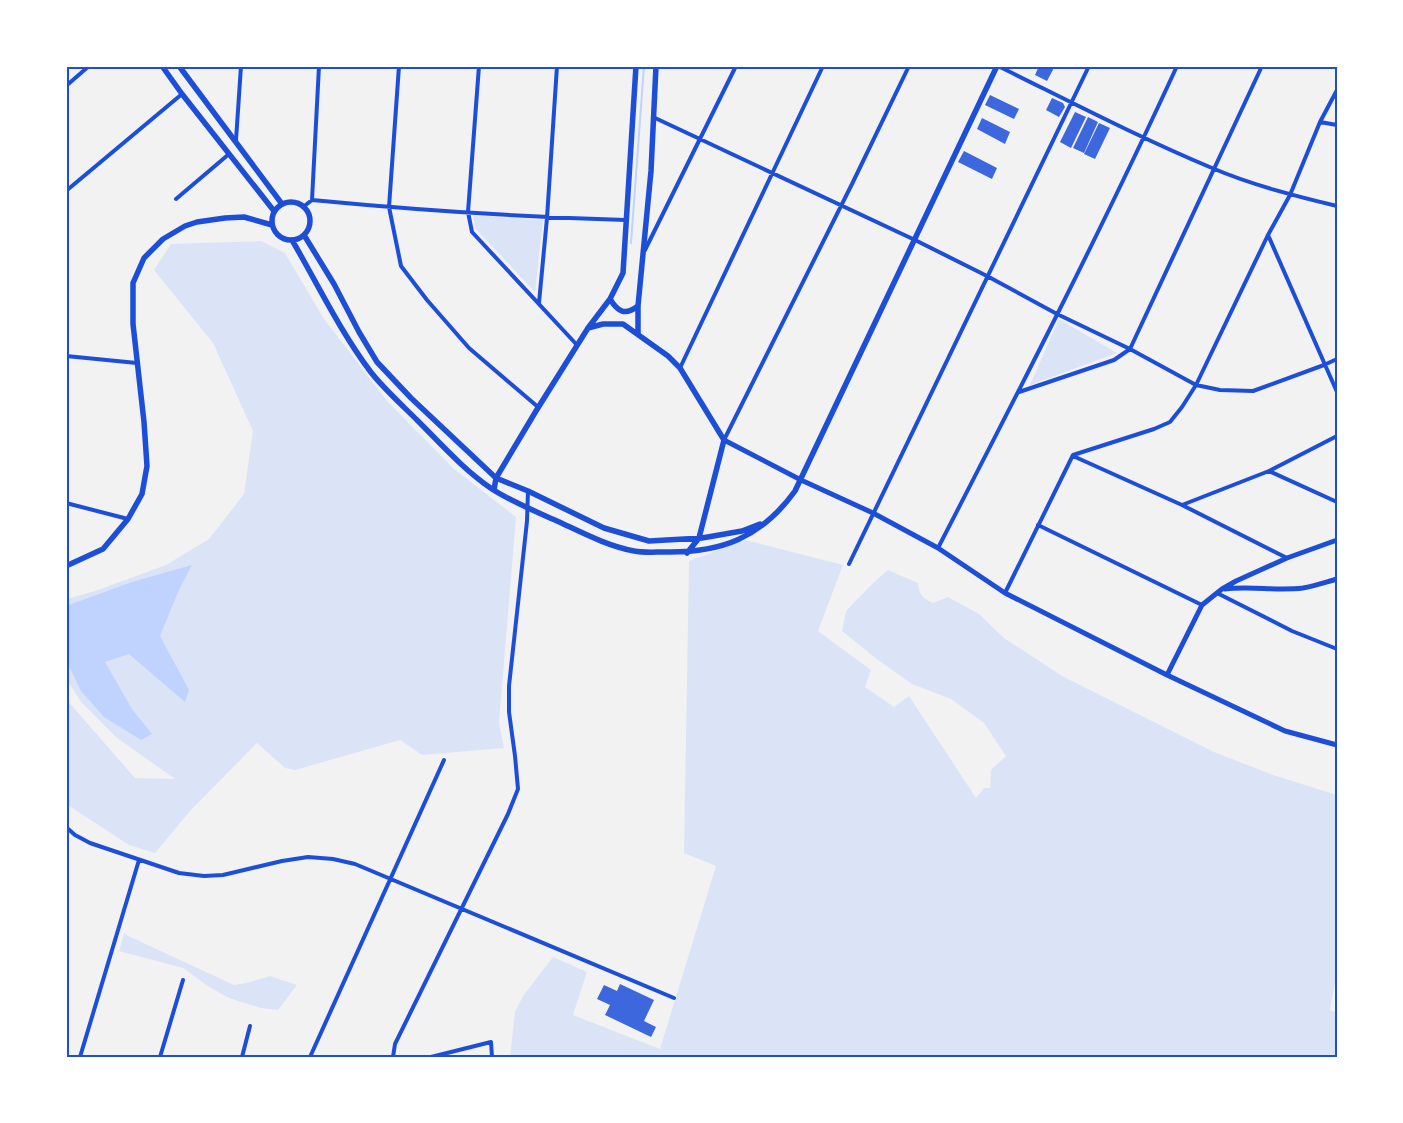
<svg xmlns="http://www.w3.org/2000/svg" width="1403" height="1123" font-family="Cabin,sans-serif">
<rect width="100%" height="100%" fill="#f2f2f2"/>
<!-- green -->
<path fill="#dbe4f7" d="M473,215L543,220L535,292L475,228Z
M261,241L285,253L324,319L387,401L454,469L516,517L499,723L504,748L422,755L400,740L295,770L285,768L257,743L191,810L155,853L129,845L66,804V699L135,778L175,779L117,738L81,702L66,678V599L95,591L166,565L209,539L244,494L253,431L213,343L154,270L171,244Z
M1059,319L1117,353L1030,385Z
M745,540L843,565L818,631L871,670L865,687L894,707L909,696L976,798L984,788H990L991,770L1006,756L984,723L951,699L912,684L878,660L842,631L846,611L872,584L888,570L918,583C919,594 922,598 933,603L948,597L979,614L1004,638L1062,676L1214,752L1273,775L1337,795V972L1330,1010L1337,1013V1057H510L515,1012L523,996L553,957L587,972L573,1015L660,1049L716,866L684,853L689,561Z
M124,934L234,985L250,982L270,976L297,985L278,1010L261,1008L229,998L209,987L183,968L119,951Z"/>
<!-- water -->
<path fill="#bfd3fe" d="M192,565L178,592L160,636L189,690L185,702L129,654L105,662L132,709L152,734L141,740L104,717L81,691L66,660V606L132,582Z"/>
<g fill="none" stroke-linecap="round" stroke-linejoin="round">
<!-- stream -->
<path stroke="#bfd3fe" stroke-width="2" d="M631,243L644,66"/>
</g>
<!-- building -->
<path fill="#3d67dc" d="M1039,66H1055L1047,81L1035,75Z
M990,95L1019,109L1014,119L985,105Z
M1052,98L1063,103L1065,107L1059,117L1046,110Z
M1075,112L1086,117L1071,148L1060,142Z
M1088,117L1098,122L1084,153L1073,148Z
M982,118L1010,132L1005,144L977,129Z
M1099,123L1110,128L1095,159L1084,154Z
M964,151L997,168L992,179L958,162Z
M620,984L654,1000L644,1021L656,1027L651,1037L605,1015L610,1005L597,999L604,985L617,991Z"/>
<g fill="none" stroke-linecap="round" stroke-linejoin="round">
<!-- minor -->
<path stroke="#1d4ed8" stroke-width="4" d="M399,66L389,207L401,266L427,300L469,348L538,407
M479,66L468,212L472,232L577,345
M998,66C1069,101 1140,138 1212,168C1252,185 1295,196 1337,206
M66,86L89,66
M653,117L915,240L987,276L1057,314L1130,349L1196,385L1220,390L1253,391L1324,365L1337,359
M1320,122L1337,125
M236,140L241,66
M66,191L182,94
M176,199L229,154
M312,200L319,66
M303,207L312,200C416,210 521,217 626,220
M1268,235L1337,392
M645,250L736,66
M539,303L547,218L557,66
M1130,349L1262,66
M66,356L137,363
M680,368L823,66
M1019,392L1114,360L1130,349
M724,440L852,184L909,66
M1073,456L1182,505L1287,558
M1269,471L1337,502
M66,503L128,519
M1182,505L1269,471L1337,436
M1038,525L1202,605
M938,548C1020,389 1102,229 1177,66
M849,564L1089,66
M1005,593L1073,455L1154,429L1170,422L1182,407L1196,385L1268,235L1290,195L1320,122L1337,90
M1217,593L1292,631L1337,649
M66,827L75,835L90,843L179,873L204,876L223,875L282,861L308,857L333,859L355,864L674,998
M80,1057L139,860
M160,1057L183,980
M242,1057L250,1026
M310,1057L444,760
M393,1057L395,1044L508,814L518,789L515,756L509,712V686L527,521L528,491
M431,1057L491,1042L492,1057"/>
<!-- tertiary -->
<path stroke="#1d4ed8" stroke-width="5" d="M724,440L801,480L873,513L938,548L1005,593L1167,675L1285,731L1337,745
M1225,589C1251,586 1277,591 1303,588C1314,586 1326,582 1337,579
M1167,675L1202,605L1222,589L1236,581L1287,558L1337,540"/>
<!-- secondary -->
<path stroke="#1d4ed8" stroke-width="5.5" d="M162,66L182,94L274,211
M179,66L282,204
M272 221a19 19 0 1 1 38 0a19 19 0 1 1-38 0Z
M304,235L334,284L359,332L377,362L411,398L496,478L528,491L604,528L649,541L702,538L742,531L760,524
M292,240C317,283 340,331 370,371C382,387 402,405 417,420C441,444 464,470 492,489C512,502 535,511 557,521C581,532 607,546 634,551C644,553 655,552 665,552C721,553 761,538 795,491L997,66
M610,299C618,312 625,316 638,306
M588,328L603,324H623L668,356L680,368L724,440L699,538L687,553
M638,334V306L651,171L656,66
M494,490L496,478L536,411L588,328L610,299L623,273L636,66
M66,566L103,549L128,519L142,494L147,466L144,422L133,324V283L144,258L163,239L185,226L197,222L225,218L244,217L272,225"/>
</g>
<!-- border -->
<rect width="1403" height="1123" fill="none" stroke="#ffffff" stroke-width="135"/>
<rect x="68" y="68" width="1268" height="988" fill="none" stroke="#1d4ed8" stroke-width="2"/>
</svg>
